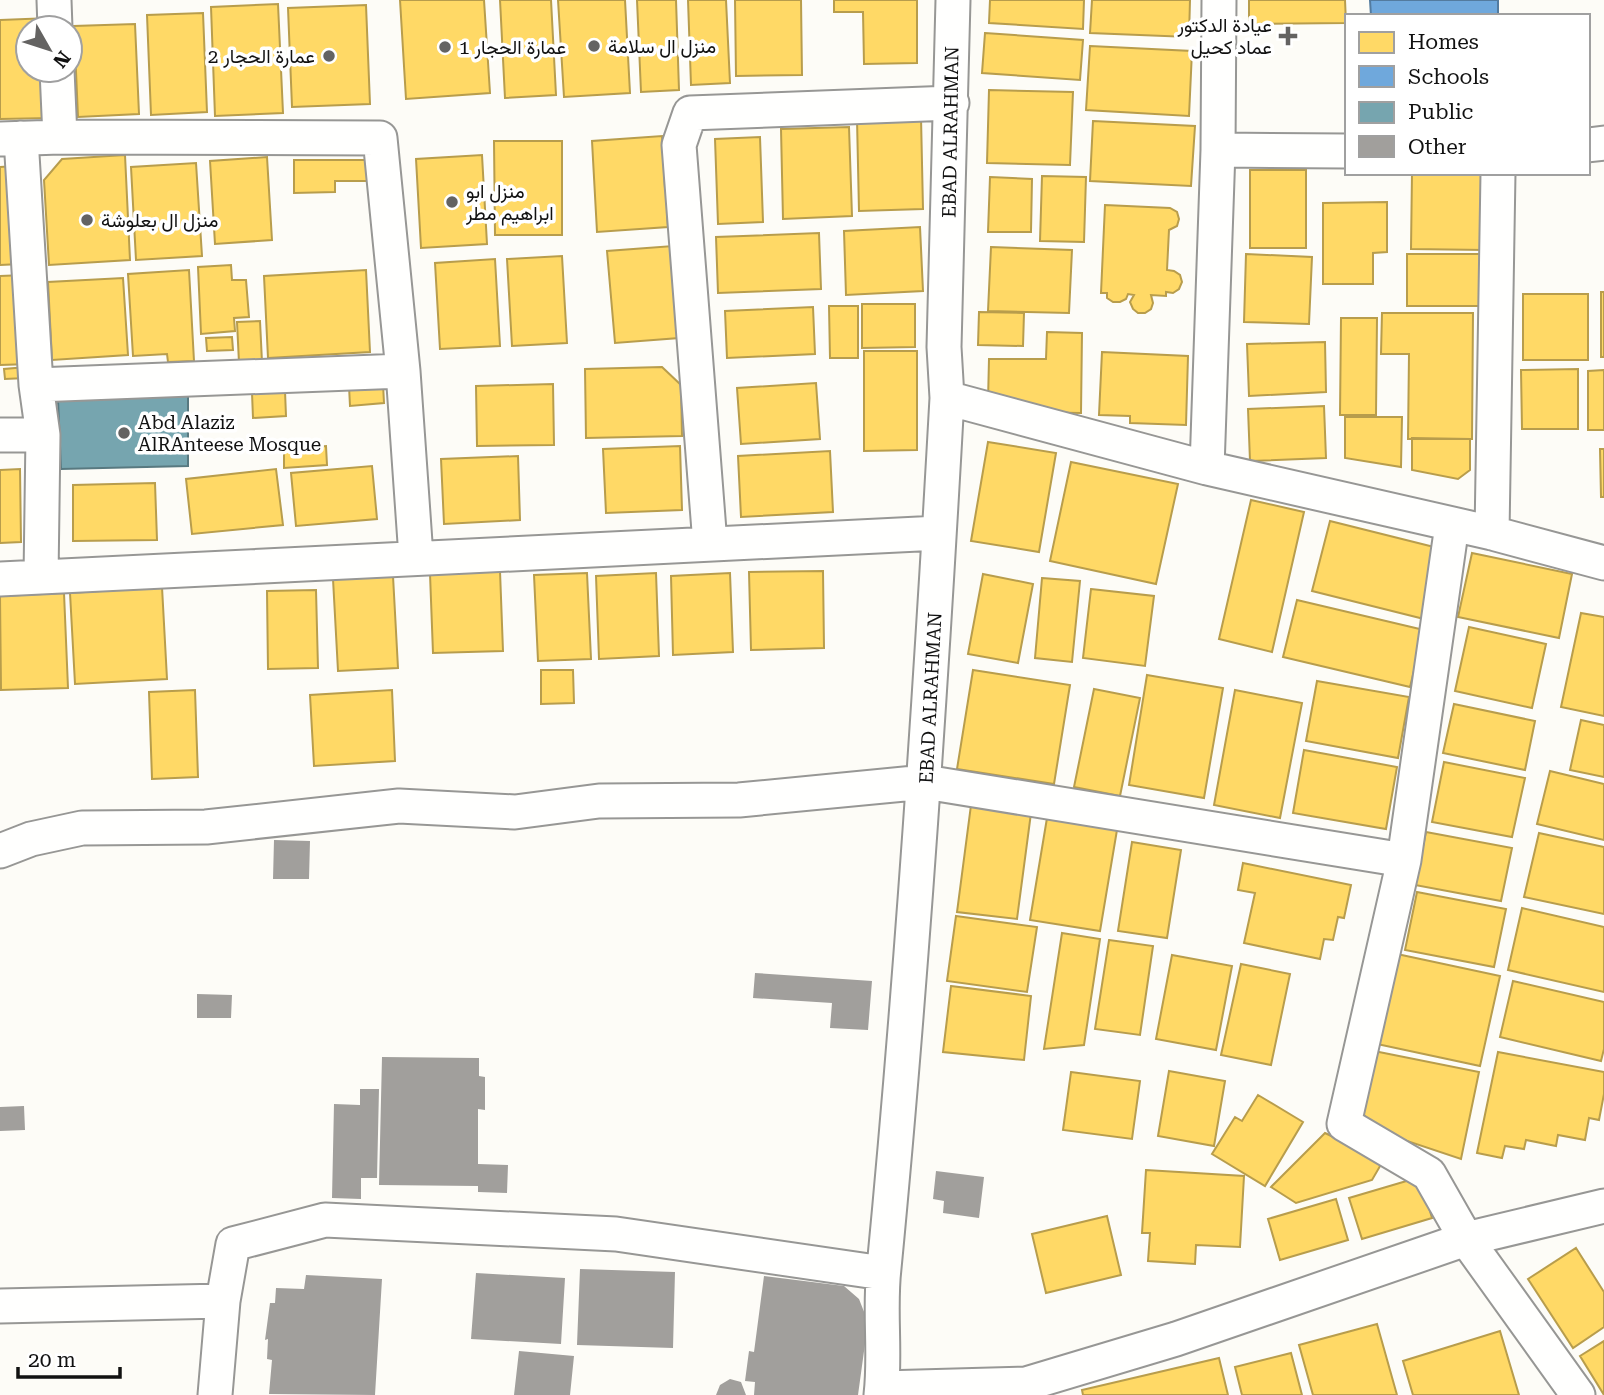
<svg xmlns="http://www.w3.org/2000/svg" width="1604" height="1395" font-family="'Roboto Serif',Vazirmatn,serif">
<rect width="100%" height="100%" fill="#fdfcf7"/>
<!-- homes -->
<path fill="#ffd966" stroke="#b89d4c" stroke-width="2" d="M400,0H484L490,93L406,99Z
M500,0H551L556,95L505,98Z
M558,0H625L630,93L564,97Z
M637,0H676L679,90L641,92Z
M688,0H726L730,83L691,85Z
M735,0H801L802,75L736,76Z
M834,0H917V63L864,64L863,12H834Z
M990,0H1084L1083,29L989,23Z
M1092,0H1190L1189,37L1090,33Z
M1249,0H1345L1346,23L1249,24Z
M278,4L283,113L215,116L211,7Z
M366,5L370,104L292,107L288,8Z
M203,13L207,112L151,115L147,15Z
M50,18V28H28V70H51L52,118L0,119V20Z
M135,24L139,114L78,117L74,26Z
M985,33L1083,40L1080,80L982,73Z
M1090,46L1192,51L1189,116L1086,110Z
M989,90L1073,92L1070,165L987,163Z
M921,117L923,209L859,211L857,119Z
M1093,121L1195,126L1191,186L1090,181Z
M849,127L852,216L783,219L781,129Z
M662,136L665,188H672L673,213H667L668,227L597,232L592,141Z
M760,137L763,222L718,224L715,139Z
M494,141H562V235H495Z
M125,155L130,260L49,265L44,180L62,159Z
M482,155L487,244L421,248L416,159Z
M267,157L272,240L215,244L210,161Z
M294,160H369L370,181H335V192L294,193Z
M196,163L202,256L136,260L131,167Z
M15,166L20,264L0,265V167Z
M1250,170H1306V248H1250Z
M1412,173H1486L1485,250L1411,249Z
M1042,176L1086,177L1084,242L1040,241Z
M990,177L1032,179L1031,232H988Z
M1387,202V252L1373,253V284H1323V203Z
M1105,205L1170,208L1177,212L1179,219L1177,226L1169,230L1167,270L1174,271L1180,275L1182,282L1179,289L1173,293L1166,292V296L1151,295L1153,303L1151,309L1145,313H1138L1133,309L1130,302L1134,295L1128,294L1126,299L1120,302H1113L1107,298V293H1101Z
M920,227L923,291L846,295L844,231Z
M819,233L821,289L718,293L716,237Z
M673,246L679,338L615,343L607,251Z
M991,247L1072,250L1069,313L988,311Z
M1246,254L1312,257L1309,324L1244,322Z
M1407,254H1483V306H1407Z
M562,256L567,343L512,346L507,259Z
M495,259L500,346L440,349L435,263Z
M231,265L232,280H246L249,317L234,318L235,331L201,334L198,267Z
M189,270L194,361L168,362L167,354L133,356L128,274Z
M366,270L370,352L268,358L264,276Z
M24,275L29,364L0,365V276Z
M123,278L128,355L52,360L48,282Z
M1601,292H1604V357H1601Z
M1523,294H1588V360H1523Z
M862,304H915V347L862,348Z
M829,306H858V358H830Z
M813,307L815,354L727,358L725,311Z
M979,312L1024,313L1023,346L978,345Z
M1382,313H1473L1472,439H1408L1409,354H1381Z
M1341,318H1377L1376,415H1340Z
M260,321L262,362L239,363L237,322Z
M1047,332L1082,333L1081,413L1021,412L988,401L989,359H1046Z
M232,337L233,350L207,351L206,338Z
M1325,342L1326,392L1249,396L1247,344Z
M864,351H917V450L864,451Z
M1102,352L1188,356L1186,425L1130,423V416L1099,415Z
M26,367V378L5,379L4,369Z
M662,367L681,385L682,436L586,438L585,369Z
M1578,369V429H1522L1521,370Z
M1604,370V430H1588V371Z
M816,383L820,439L741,444L737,388Z
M383,384L384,403L350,406L349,386Z
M553,384L554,445L477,446L476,386Z
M285,391L286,416L253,418L252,393Z
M1324,406L1326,458L1250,461L1248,409Z
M1345,417H1402L1401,467L1345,458Z
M1412,438L1470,439V470L1458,479L1412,470Z
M988,442L1056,453L1039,552L971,541Z
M326,446L327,465L284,468V449Z
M680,446L682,510L606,513L603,449Z
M1600,449H1604V497H1601Z
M830,451L833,512L741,517L738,456Z
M518,456L520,520L444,524L441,459Z
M1071,462L1178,484L1156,584L1050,561Z
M372,466L377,519L296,526L291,473Z
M20,469L21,542L0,543V470Z
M276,469L283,525L192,534L186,479Z
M155,483L157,540L73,541V485Z
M1251,500L1304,512L1272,652L1219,639Z
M1330,521L1442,549L1424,619L1312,591Z
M1472,553L1572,574L1559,638L1458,617Z
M500,571L503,651L433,653L430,574Z
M823,571L824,648L751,650L749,572Z
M587,573L591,659L538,661L534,575Z
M656,573L659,656L599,659L596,576Z
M730,573L733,652L673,655L671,576Z
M983,574L1033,584L1018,663L968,654Z
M393,576L398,668L338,671L333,579Z
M1042,578L1080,581L1072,662L1035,658Z
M162,587L167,679L75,684L70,593Z
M1091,589L1154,596L1145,666L1083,658Z
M316,590L318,668L268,669L267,591Z
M64,593L68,688L1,690L0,596Z
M1297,600L1424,630L1410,687L1283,657Z
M1581,613L1604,617V716L1561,707Z
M1469,627L1546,644L1532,708L1455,691Z
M541,670H573L574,703L541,704Z
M973,670L1070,685L1054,784L957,769Z
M1147,675L1223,688L1204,798L1129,785Z
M1317,681L1409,697L1398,758L1306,741Z
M1094,689L1140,698L1120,796L1074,787Z
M195,690L198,777L152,779L149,692Z
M392,690L395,761L314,766L310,695Z
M1235,690L1302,703L1280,818L1214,805Z
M1454,704L1535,721L1525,770L1443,753Z
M1581,720L1604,725V777L1570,770Z
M1304,750L1397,767L1386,829L1293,813Z
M1444,762L1525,778L1512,837L1432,822Z
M1550,771L1604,784V840L1537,824Z
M971,805L1031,813L1017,919L957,912Z
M1048,812L1118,824L1100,931L1030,920Z
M1426,832L1512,848L1501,901L1415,885Z
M1539,833L1604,847V914L1524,897Z
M1132,842L1181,850L1167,938L1118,931Z
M1243,863L1351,885L1344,918L1338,917L1333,940L1324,939L1320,959L1244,943L1255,893L1238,890Z
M1417,892L1506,909L1494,967L1405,950Z
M1522,908L1604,927V992L1508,970Z
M956,916L1037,927L1027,992L947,981Z
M1062,933L1100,939L1084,1045L1044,1049Z
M1109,940L1153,946L1140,1035L1095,1029Z
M1397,954L1500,976L1480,1066L1377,1044Z
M1172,955L1232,966L1216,1050L1156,1039Z
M1241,964L1290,974L1271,1065L1221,1055Z
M1513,981L1604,1002V1049L1601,1061L1500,1037Z
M951,986L1031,996L1024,1060L943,1052Z
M1374,1051L1479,1072L1461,1159L1377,1131L1361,1111Z
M1498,1052L1604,1072V1094L1599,1120L1589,1118L1585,1140L1558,1135L1556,1146L1526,1140L1524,1149L1505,1146L1502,1158L1477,1153Z
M1169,1071L1225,1081L1214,1146L1158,1136Z
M1071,1072L1140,1081L1132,1139L1063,1130Z
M1258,1095L1303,1122L1265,1186L1212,1154L1235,1117L1242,1121Z
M1325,1133L1383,1161L1372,1180L1296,1203L1271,1187Z
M1146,1170L1244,1176L1240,1247L1196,1245L1195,1264L1148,1261L1150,1233H1142Z
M1420,1177L1432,1218L1362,1239L1349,1198Z
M1336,1199L1348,1240L1280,1260L1268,1219Z
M1107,1216L1121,1275L1046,1293L1032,1234Z
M1576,1248L1604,1292V1327L1573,1348L1528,1279Z
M1377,1324L1397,1395H1313L1299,1345Z
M1500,1331L1519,1395H1413L1403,1361Z
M1604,1341V1395L1580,1356Z
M1291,1353L1302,1395H1242L1235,1367Z
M1219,1358L1228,1395H1083L1082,1390Z"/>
<!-- schools -->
<path fill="#6fa8dc" stroke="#537b9f" stroke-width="2" d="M1370,0H1498V16H1371Z"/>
<!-- public -->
<path fill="#76a5af" stroke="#587980" stroke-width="2" d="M188,394V466L61,469L58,400Z"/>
<!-- building -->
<path fill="#a19f9c" d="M274,840L310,841L309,879H273Z
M755,973L872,981L868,1030L830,1028L832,1003L753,998Z
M197,994L232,995L231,1018H197Z
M382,1057L479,1058V1076L485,1077V1110L478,1109V1164L508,1165L507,1193L478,1192V1186L379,1185Z
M360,1089H379L377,1178H361V1199L332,1198L334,1104L360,1105Z
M24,1106L25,1130L0,1131V1107Z
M936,1171L984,1177L979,1218L943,1213L944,1201L933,1199Z
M580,1269L675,1272L673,1348L577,1345Z
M476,1273L565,1278L561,1344L471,1339Z
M306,1275L382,1279L375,1395L269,1394L272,1360L267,1359L268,1339L265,1340L270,1303H275L276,1288L304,1289Z
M764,1276L844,1286L859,1299L868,1322L858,1395H754L755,1382L745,1381L749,1351L754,1352Z
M519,1351L574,1356L570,1395H514Z
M730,1379L741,1382L746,1395H716L720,1385Z"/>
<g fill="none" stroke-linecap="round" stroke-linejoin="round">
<defs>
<path id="minor" d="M54,0L55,28
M57,70L60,137
M21,138L36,385
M0,139L60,137L380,138L403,371L416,557
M1588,145L1604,143
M1218,150L1219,0
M947,398L1207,468L1492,533L1604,563
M0,435H43L41,577
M43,435L36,385L403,371
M1207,468L1218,150L1347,151
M1452,525L1404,860L1344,1124L1429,1174L1466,1239L1578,1395
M1492,533L1498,173
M710,544L679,145L690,113L952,103
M0,579L939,533
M0,851L31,839L82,828L206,827L399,806L515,812L599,801L739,800L925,782L1404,860
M0,1306L223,1301
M882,1388L1026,1384L1176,1339L1466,1239L1604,1206
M215,1395L223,1301L233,1244L325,1220L616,1234L883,1273
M881,1395C886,1353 879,1310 884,1268C912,978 931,688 947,398L944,347L953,0"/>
</defs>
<!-- minor casing -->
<use href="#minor" stroke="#979795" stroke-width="37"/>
<!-- minor -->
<use href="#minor" stroke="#fffffe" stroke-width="33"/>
</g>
<!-- markers -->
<g fill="#646362" stroke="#fff" stroke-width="2.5">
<path d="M1284.5 25.5h7v7h7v7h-7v7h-7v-7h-7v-7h7z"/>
<circle cx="594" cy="46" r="7"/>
<circle cx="445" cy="47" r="7"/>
<circle cx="329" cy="56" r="7"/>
<circle cx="452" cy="202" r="7"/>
<circle cx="87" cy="220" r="7"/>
<circle cx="124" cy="433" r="7"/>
</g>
<g text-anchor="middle" stroke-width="7" stroke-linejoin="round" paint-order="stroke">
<!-- poi labels -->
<g font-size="19" fill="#111" stroke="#fff" text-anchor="start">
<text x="1272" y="32" text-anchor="end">عيادة الدكتور<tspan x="1272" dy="22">عماد كحيل</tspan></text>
<text x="608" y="53">منزل ال سلامة</text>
<text x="459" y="54">عمارة الحجار 1</text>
<text x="315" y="63" text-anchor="end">عمارة الحجار 2</text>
<text x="466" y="198">منزل ابو<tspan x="466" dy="22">ابراهيم مطر</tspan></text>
<text x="101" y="227">منزل ال بعلوشة</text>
<text x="138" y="429">Abd Alaziz<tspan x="138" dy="22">AlRAnteese Mosque</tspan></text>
</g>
<!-- street labels -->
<g font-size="19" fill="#111" stroke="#fff">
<text transform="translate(950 132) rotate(-89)" y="7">EBAD ALRAHMAN</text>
<text transform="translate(930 698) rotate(-87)" y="7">EBAD ALRAHMAN</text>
</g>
</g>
<!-- legend -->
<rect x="1345" y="14" width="245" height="161" fill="#ffffff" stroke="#a0a0a0" stroke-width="2"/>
<rect x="1359" y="32" width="35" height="21" fill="#ffd966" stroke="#a0a0a0" stroke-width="2"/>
<text x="1408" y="49" font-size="21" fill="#111111">Homes</text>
<rect x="1359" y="66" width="35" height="21" fill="#6fa8dc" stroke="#a0a0a0" stroke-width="2"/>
<text x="1408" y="84" font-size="21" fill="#111111">Schools</text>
<rect x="1359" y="102" width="35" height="21" fill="#76a5af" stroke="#a0a0a0" stroke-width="2"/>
<text x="1408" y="119" font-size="21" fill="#111111">Public</text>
<rect x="1359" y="136" width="35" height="21" fill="#a19f9c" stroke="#a0a0a0" stroke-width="2"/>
<text x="1408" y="154" font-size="21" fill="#111111">Other</text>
<!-- north arrow -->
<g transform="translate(49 49) rotate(129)"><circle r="33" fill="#ffffff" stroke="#a0a0a0" stroke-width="2"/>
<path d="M0-5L12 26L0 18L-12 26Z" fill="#646362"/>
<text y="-10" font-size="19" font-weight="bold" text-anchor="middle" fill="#111111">N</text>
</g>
<!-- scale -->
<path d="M18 1367v10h102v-10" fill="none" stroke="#111111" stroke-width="3.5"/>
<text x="28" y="1367" font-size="21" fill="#111111" stroke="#ffffff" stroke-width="5" paint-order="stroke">20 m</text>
</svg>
